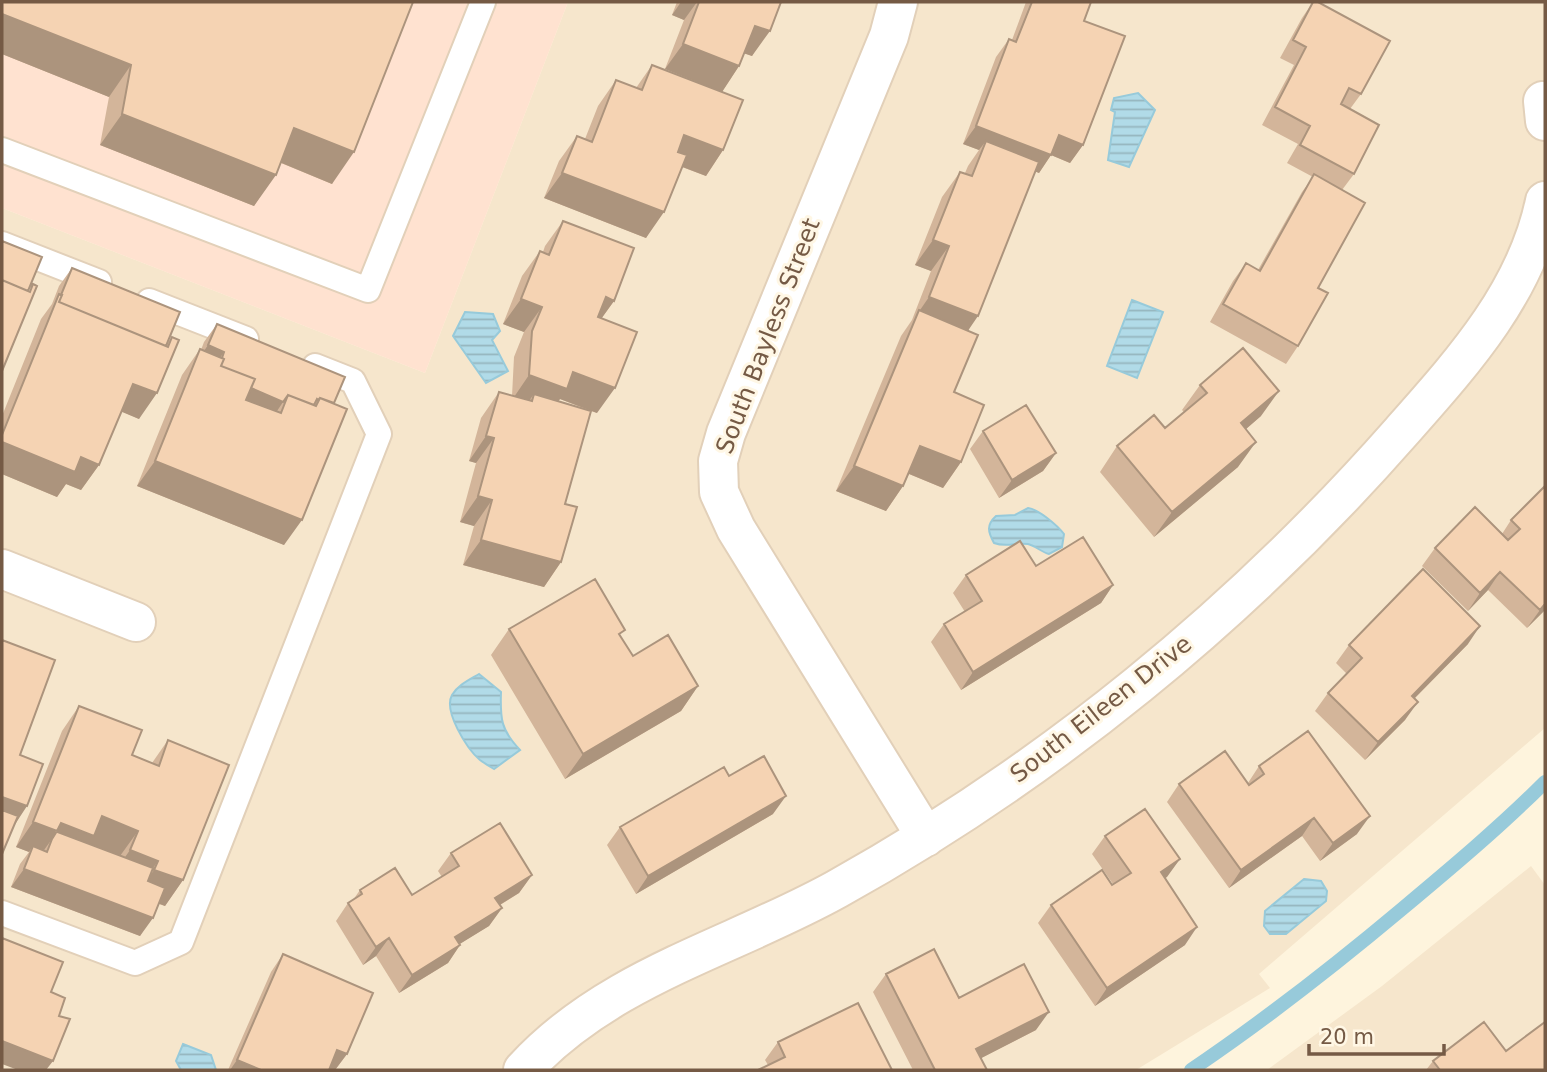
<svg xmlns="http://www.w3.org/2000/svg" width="1547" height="1072" font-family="'DejaVu Sans',sans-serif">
<defs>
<pattern id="water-rules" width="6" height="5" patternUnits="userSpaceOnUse" patternTransform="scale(1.75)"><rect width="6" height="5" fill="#b1dbe8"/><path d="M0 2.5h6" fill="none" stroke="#95b5be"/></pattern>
</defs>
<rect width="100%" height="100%" fill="#fef4dd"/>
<!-- residential -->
<path fill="#f6e6cc" d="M568,2H1545V728L1259,974L1270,988L1136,1070H2V208L425,373Z
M1531,866L1545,885V1070H1267L1382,986Z"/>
<!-- commercial -->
<path fill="#ffe2d0" d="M2,2H568L425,373L2,208Z"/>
<!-- water -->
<path fill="url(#water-rules)" stroke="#97cada" stroke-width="2" d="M1138,93L1155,110L1129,167L1108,160L1115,112L1111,110L1114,98Z
M1132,300L1163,312L1137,378L1107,366Z
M465,312L493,314L500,331L492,340L508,371L486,383L453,336Z
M1028,508C1038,509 1057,525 1064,534L1062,547L1049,554C1041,552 1036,546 1028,544C1016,542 1007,548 994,543C988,532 986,525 996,516L1015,515Z
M479,674L501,692C500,719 501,730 520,750L494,769C489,766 484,763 480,760C467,749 443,711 452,695C458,685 469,680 479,674Z
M1304,879L1321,881L1327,891L1326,901L1286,934H1270L1264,926L1265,911Z
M183,1044L211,1055L216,1070H181L176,1061Z"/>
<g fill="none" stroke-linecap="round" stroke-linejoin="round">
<!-- stream -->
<path stroke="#97cada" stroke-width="14" d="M1191,1070C1265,1020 1334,966 1402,909C1451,868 1500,827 1545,782"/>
<defs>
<path id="service" d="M2,150L368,290L483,2
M2,244L99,282
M149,301L246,339
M2,913L135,963L181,942L379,434L353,381L315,366"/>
<path id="minor" d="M898,2L889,36L726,433L718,461L719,492L736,529L926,837
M1543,101L1545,121
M2,569L136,622
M523,1070C608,977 731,948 837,889C1049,771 1241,614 1401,432C1462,363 1526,293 1545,201"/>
</defs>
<!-- service casing -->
<use href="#service" stroke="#e2d0b9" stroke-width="28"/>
<!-- minor casing -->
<use href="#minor" stroke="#e2d0b9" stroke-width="42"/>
<!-- service -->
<use href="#service" stroke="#fff" stroke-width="24"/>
<!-- minor -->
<use href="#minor" stroke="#fff" stroke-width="38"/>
</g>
<!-- wall -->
<path fill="#d3b59a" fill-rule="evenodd" d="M413,2L332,184L281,163L254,206L100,145L109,97L2,54Z
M677,2H782L752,56L744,53L739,66L722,92L665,69L684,20L672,15Z
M1026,2H1091L1084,21L1083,145L1070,163L1051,155L1039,173L1035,171L968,331L954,392L961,462L943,488L909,474L903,486L886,511L836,491L901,336L912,320L931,271L915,265L942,197L960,172L965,173L968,166L979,150L963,144L996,57L1009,39L1012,40Z
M1313,2L1361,94L1350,109L1354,174L1342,190L1318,288L1298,346L1286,364L1210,322L1233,281L1246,263L1258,270L1302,192L1313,177L1287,163L1298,144L1262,125L1294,65L1280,58L1302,18Z
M652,65L723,150L706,176L682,167L646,238L544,198L559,161L577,136L585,139L598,106L616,80L636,88Z
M563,221L614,301L601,319L597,413L591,411L565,504L561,562L544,587L463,565L474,526L460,522L476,463L469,461L481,418L499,392L512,396L514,357L524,332L503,324L522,276L540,251L543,252L545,246ZM560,399L588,410L558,401Z
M72,268L167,344L172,337L139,419L121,411L99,465L81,490L66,484L57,497L2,474V416L41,319L52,304L59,286Z
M217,324L334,403L284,545L137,486L182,375L200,349L201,350L204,342Z
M1200,385L1261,416L1246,429L1238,467L1154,537L1100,472L1117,446L1165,428L1184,412L1182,410Z
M983,431L1056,453L1043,471L999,498L970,449Z
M1545,486V610L1527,628L1488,590L1468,611L1422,566L1435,548L1502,534L1511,520Z
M1036,566L1113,585L1101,603L961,690L931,642L944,624L965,612L953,593L966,575Z
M509,629L621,637L633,656L698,686L681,711L565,779L491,655Z
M1468,644L1414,699L1405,720L1365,760L1315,711L1328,693L1347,674L1336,663L1349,645Z
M79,706L132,755L152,763L168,740L183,880L165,906L159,904L140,936L11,887L20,864L29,852L16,847L62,731Z
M1259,766L1357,834L1320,861L1302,836L1229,888L1167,802L1179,784L1248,783Z
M729,776L773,814L636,894L607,845L620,827Z
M1105,836L1180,859L1165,878L1185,945L1095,1006L1038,923L1051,905L1113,884L1092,854Z
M451,853L532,875L519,893L500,905L502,908L489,926L459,944L460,945L448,963L399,993L376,956L363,965L336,921L348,903L353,900L360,890L412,895L442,877L438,871Z
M283,954L347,1054L335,1070H228L271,972Z
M886,974L959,998L1036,1030L981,1058L987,1070H913L873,992Z
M778,1042L892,1070L768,1065L765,1060Z
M1506,1051L1545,1070H1426L1433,1061Z"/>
<!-- shaded-wall -->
<path fill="#ac947d" d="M681,2H697L684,20L672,15Z
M2,14L131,65L109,97L2,54Z
M755,26L770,31L752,56L737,51Z
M683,44L739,66L722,92L665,69Z
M122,114L276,175L254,206L100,145Z
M976,126L1059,135L1083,145L1070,163L1051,155L1039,173L982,151L986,141L979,150L963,144Z
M294,128L354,152L332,184L272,159Z
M684,135L723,150L706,176L667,161Z
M562,173L664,212L646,238L544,198Z
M933,240L949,246L931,271L915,265Z
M606,297L614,301L596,326L588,323Z
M929,297L978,316L961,341L918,313Z
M521,299L542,307L524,332L503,324Z
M208,345L224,352L212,370L196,363Z
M573,372L615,388L597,413L560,399L549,414L532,401L534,394L526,405L512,400L529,375Z
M216,373L283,402L271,420Z
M133,384L157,393L139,419L115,409Z
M1279,391L1261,416L1223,449L1241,423Z
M486,436L494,438L476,463L469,461Z
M2,442L81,457L99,465L81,490L66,484L57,497L2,474Z
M1256,442L1238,467L1154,537L1172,512Z
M920,446L961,462L943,488L902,471Z
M1056,453L1043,471L999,498L1012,480Z
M155,461L302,520L284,545L137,486Z
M854,466L903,486L886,511L836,491Z
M478,496L492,500L474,526L460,522Z
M481,540L561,562L544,587L463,565Z
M1500,572L1488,590L1468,611L1480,593Z
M1113,585L1101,603L961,690L973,672Z
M1545,604V610L1527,628L1540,610Z
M1480,626L1468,644L1399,714L1412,696Z
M698,686L681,711L565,779L583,754Z
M1418,702L1405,720L1365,760L1378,742Z
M786,796L773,814L636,894L648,876Z
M2,797L27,806L10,832L2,829Z
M102,816L138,831L120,856L52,839L39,857L33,846L29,852L16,847L33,822L61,823Z
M1370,816L1357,834L1320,861L1333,843Z
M1314,818L1302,836L1229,888L1241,870Z
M130,850L158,861L140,886L112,876Z
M1180,859L1167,877L1148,890L1161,872Z
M24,869L153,918L140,936L11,887Z
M154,870L183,880L165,906L137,895Z
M532,875L519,893L482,916L495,898Z
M502,908L489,926L442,955L455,937Z
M1197,927L1185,945L1095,1006L1107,988Z
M389,938L376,956L363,965L376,947Z
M460,945L448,963L399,993L412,975Z
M1049,1012L1036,1030L964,1067L976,1049Z
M2,1041L53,1061L46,1070H18L2,1064Z
M337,1050L347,1054L335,1070H330L325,1068Z
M237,1060L261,1070H230Z"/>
<!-- building -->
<path fill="#f5d3b3" stroke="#ac947d" stroke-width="2" d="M2,2H413L354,152L294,128L276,175L122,114L131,65L2,14Z
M699,2H781L770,31L755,26L739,66L683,44Z
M1032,2H1091L1084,21L1125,36L1083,145L1059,135L1051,155L976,126L1009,39L1016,42Z
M1313,2H1318L1390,41L1361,94L1349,88L1341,104L1379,125L1354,174L1300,145L1310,126L1275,107L1306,47L1293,40Z
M652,65L743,100L723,150L684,135L678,152L687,155L664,212L562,173L577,136L592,142L616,80L642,90Z
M986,141L1039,162L978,316L929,297L949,246L933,240L960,172L972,176Z
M1314,174L1365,203L1318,288L1328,293L1298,346L1223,304L1246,263L1260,271Z
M563,221L634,248L614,301L606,297L598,317L637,332L615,388L573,372L567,389L529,375L532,331L542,307L521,299L540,251L549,255Z
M2,241L42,257L28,291L2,280Z
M72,268L180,312L166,346L59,302L62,295H61Z
M2,280L30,292L33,284L37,286L2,371Z
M59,294L62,295L59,302L168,347L172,337L179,340L157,393L133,384L99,465L81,457L75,472L2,442V435Z
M919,310L978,335L954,392L984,405L961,462L920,446L903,486L854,466Z
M217,324L345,377L334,403L320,398L318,400L317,399L314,405L288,395L283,402L251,388L255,379L221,366L224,359L222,358L224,352L208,345Z
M1243,348L1279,391L1241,423L1256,442L1172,512L1117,446L1154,415L1165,428L1207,393L1200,385Z
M200,349L224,359L221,366L255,379L246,400L281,413L288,395L316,406L320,398L347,409L302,520L155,461Z
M499,392L532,401L534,394L591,411L565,504L577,507L561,562L481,540L492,500L478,496L494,438L486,436Z
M1026,405L1056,453L1012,480L983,431Z
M1545,486V604L1540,610L1500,572L1480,593L1435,548L1475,507L1508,540L1520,529L1511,520Z
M1083,537L1113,585L973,672L944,624L982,601L966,575L1020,541L1036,566Z
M1423,569L1480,626L1412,696L1418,702L1378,742L1328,693L1362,658L1349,645Z
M595,579L625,630L619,634L633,656L668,635L698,686L583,754L509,629Z
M2,640L55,660L20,755L43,764L27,806L2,797Z
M79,706L142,730L132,755L159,766L168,740L229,765L183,880L154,870L158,861L130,850L138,831L102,816L94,836L61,823L57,831L33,822Z
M1308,731L1370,816L1333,843L1314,818L1241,870L1179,784L1225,751L1249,785L1264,774L1259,766Z
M764,756L786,796L648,876L620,827L724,767L729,776Z
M1145,809L1180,859L1161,872L1197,927L1107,988L1051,905L1102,870L1112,885L1131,873L1105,836Z
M2,810L18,816L2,854Z
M500,823L532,875L495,898L502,908L455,937L460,945L412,975L389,938L376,947L348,903L362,894L360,890L395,868L412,895L459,866L451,853Z
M55,831L153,868L148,881L165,888L153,918L24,869L33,846L47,852L52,839L57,831Z
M2,938L63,962L51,992L65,998L59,1016L70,1019L53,1061L2,1041Z
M934,949L959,998L1024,964L1049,1012L976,1049L987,1070H935L886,974Z
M283,954L373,993L347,1054L337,1050L329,1070H261L237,1060Z
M858,1003L892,1070H758L785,1057L778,1042Z
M1484,1022L1506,1051L1545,1022V1070H1440L1433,1061Z"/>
<g text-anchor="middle" stroke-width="6" stroke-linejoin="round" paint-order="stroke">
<!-- street labels -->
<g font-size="24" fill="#755a45" stroke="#fff7e5">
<text transform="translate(768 336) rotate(-69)" y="8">South Bayless Street</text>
<text transform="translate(1101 709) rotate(-38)" y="8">South Eileen Drive</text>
</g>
</g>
<!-- border -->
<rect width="1547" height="1072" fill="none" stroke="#755a45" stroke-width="7"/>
<!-- scale -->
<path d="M1309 1044v10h135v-10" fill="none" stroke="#755a45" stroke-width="3.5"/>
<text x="1320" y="1044" font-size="21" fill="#755a45" stroke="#fff7e5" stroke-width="5" paint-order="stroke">20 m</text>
</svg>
